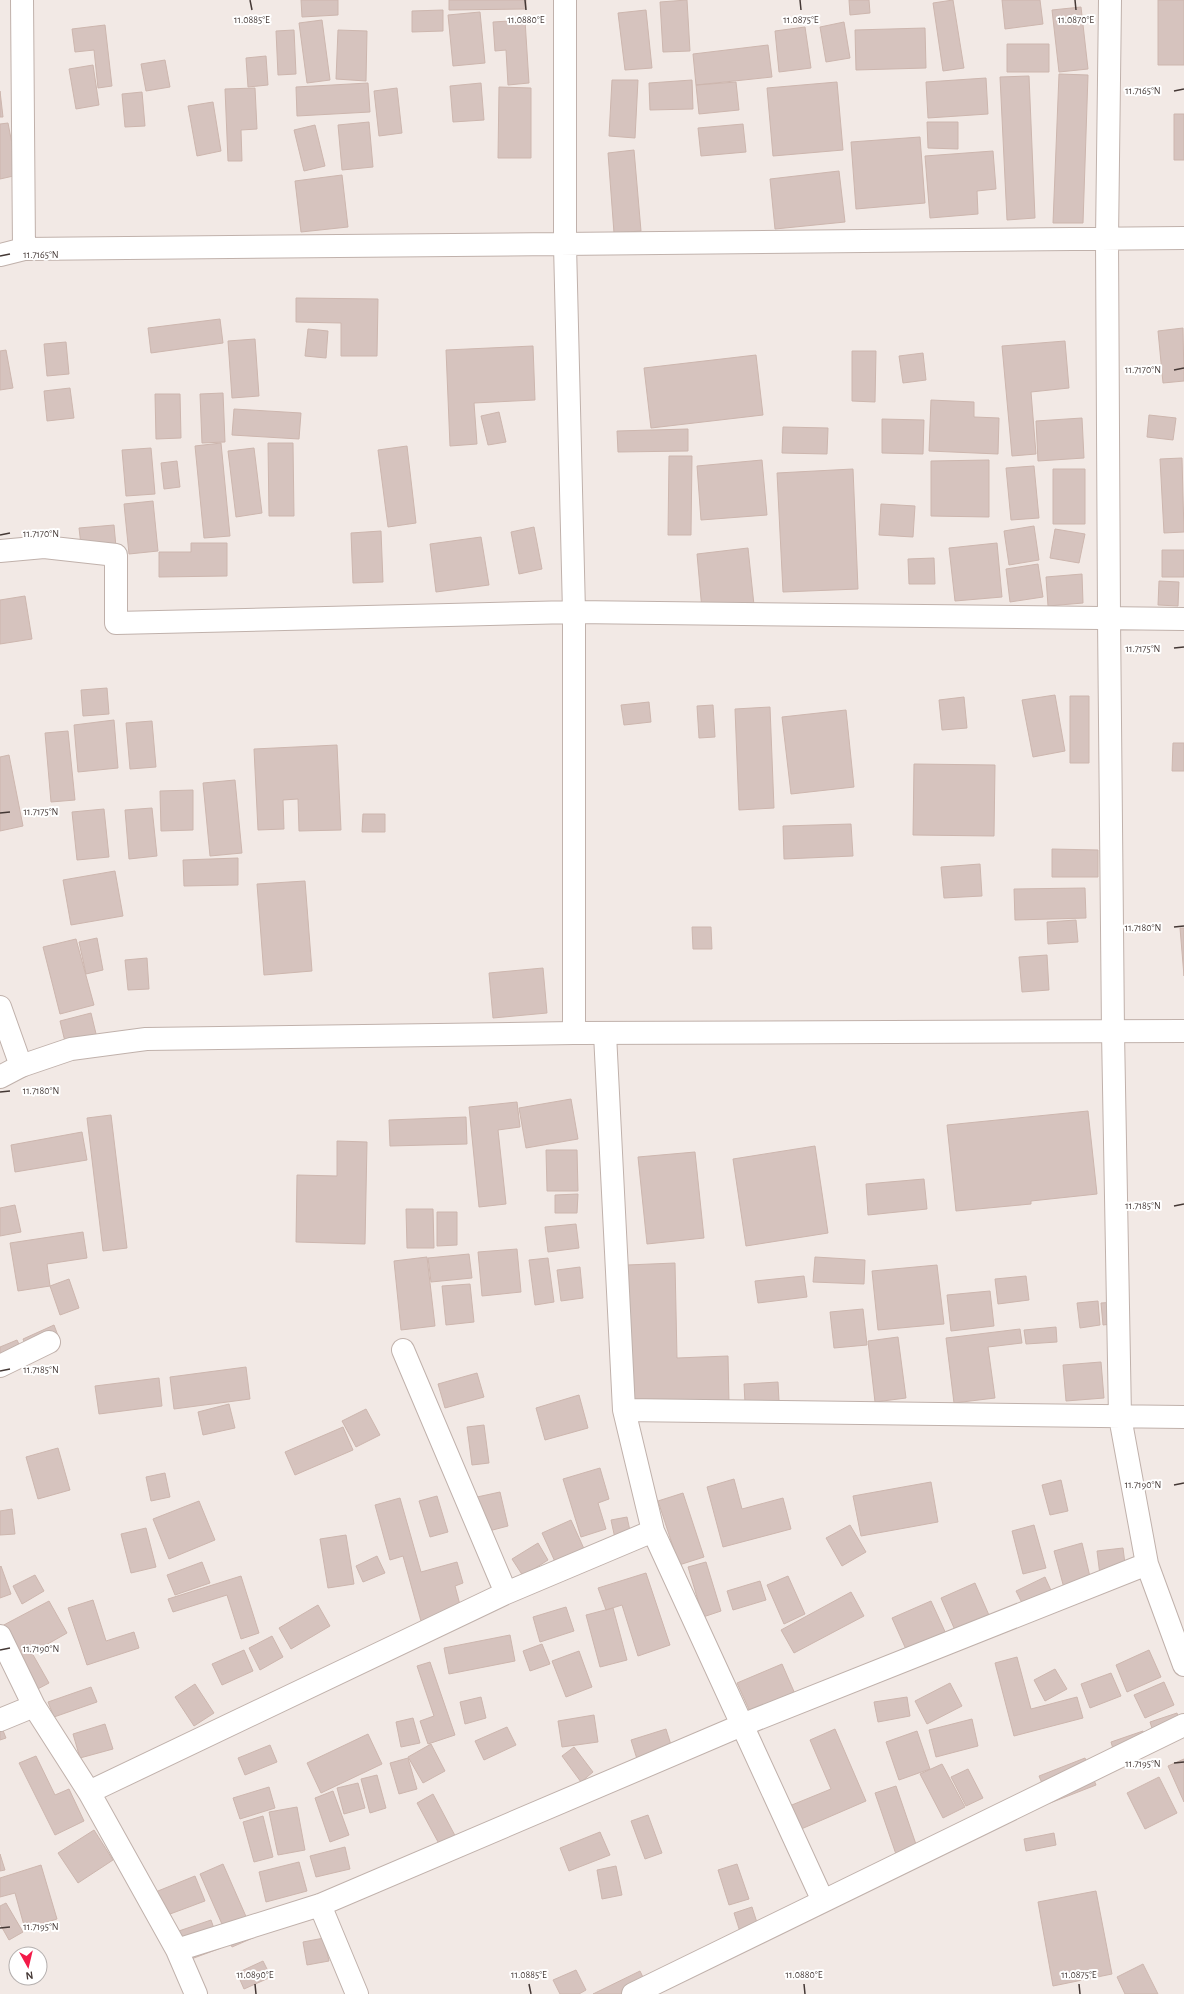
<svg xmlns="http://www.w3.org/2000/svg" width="1184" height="1994" font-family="'Alegreya Sans',sans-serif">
<rect width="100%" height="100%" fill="#f2e9e5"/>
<!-- building -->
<path fill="#d6c3be" stroke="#cdb6ae" d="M301,0H338V15L302,17Z
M449,0H526V9L449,10Z
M687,0L690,51L663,52L660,2Z
M849,0H869L870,13L850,15Z
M953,0L964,68L943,71L933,3Z
M1002,0H1040L1043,24L1005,29Z
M1158,0H1184V65H1158Z
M1081,7L1088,69L1059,72L1052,10Z
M443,10V31L412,32V11Z
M646,10L652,68L625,70L618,13Z
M480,12L485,63L453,66L448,15Z
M322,20L330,80L307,83L299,23Z
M525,20L529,83L508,85L506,50L495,51L493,22Z
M844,22L850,58L826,62L820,27Z
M105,25L112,86L98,88L94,50L75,52L72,29Z
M805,27L811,68L779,72L775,31Z
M925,28L926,68L856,70L855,30Z
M294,30L296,74L278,75L276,31Z
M338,30L367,31L366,81L336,79Z
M1007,44H1049V72H1007Z
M768,45L772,77L696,85L693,54Z
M266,56L268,85L248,87L246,58Z
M165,60L170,87L146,91L141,64Z
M93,65L99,105L76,109L69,69Z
M1059,74L1088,75L1083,223H1053Z
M1029,76L1035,218L1007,220L1000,77Z
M986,78L988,114L928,118L926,82Z
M612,80H638L635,138L609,136Z
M692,80L693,109L650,110L649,83Z
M736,82L739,110L699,114L696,85Z
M837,82L843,150L773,156L767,88Z
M368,83L370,112L297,116L296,87Z
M481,83L484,120L453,122L450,86Z
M499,87L531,88V158H498Z
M255,88L257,129L241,130L242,161H228L225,89Z
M397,88L402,133L379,136L374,91Z
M0,91L3,117H0Z
M142,92L145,126L125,127L122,94Z
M213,102L221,151L197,156L188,106Z
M1174,114H1184V160H1174Z
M369,122L373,167L342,170L338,125Z
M927,122H958V149L928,148Z
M8,123L18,175L0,179V124Z
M743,124L746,152L701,156L698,128Z
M315,125L325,166L304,171L294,130Z
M920,137L925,203L856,209L851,142Z
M634,150L641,231L614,233L608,153Z
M993,151L996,189L977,191L978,214L930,218L925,156Z
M839,171L845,222L775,229L770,179Z
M342,175L348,227L301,232L295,181Z
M296,298L378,299L377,356H341V323L296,322Z
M220,319L223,343L151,353L148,328Z
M1183,328L1184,381L1163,383L1158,331Z
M308,329L328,331L326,358L305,356Z
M255,339L259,396L232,398L228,341Z
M1065,341L1069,388L1031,392L1036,454L1012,456L1002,346Z
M66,342L69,374L47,376L44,344Z
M533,346L535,400L474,403L477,444L450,446L446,350Z
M6,350L13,388L0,390V351Z
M852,351H876L875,402L852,401Z
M923,353L926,380L903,383L899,356Z
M756,355L763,415L651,428L644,368Z
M70,388L74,418L47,421L44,391Z
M223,393L225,442L202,443L200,394Z
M155,394H180L181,438L156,439Z
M931,400L974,402V417L999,418L998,454L929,451Z
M234,409L301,413L299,439L232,435Z
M499,412L506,442L488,445L481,416Z
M1149,415L1176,418L1173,440L1147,437Z
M1082,418L1084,458L1038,461L1036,421Z
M882,419L924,420L923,454L882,453Z
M783,427L828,428L827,454L782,453Z
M688,429V451L618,452L617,431Z
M221,443L230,536L204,538L195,446Z
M268,443H293L294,516H269Z
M407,446L416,523L388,527L378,450Z
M151,448L155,494L126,496L122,450Z
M254,448L262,513L236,517L228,451Z
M669,456H692L691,535H668Z
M1182,458L1184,532L1164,533L1160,459Z
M762,460L767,515L701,520L697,466Z
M989,460V517L931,516V461Z
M177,461L180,487L164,489L161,463Z
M1034,466L1039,518L1011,520L1006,468Z
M853,469L858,589L783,592L777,473Z
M1053,469H1085V524H1053Z
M153,501L158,551L129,554L124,504Z
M881,504L915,506L913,537L879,535Z
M114,525L117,558L83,562L79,528Z
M1034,526L1039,560L1009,565L1004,531Z
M534,527L542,569L519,574L511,532Z
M1055,529L1085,534L1079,563L1050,558Z
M381,531L383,582L353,583L351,533Z
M481,537L489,585L436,592L430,544Z
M191,543H227V576L159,577V552H191Z
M997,543L1002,597L955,601L949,548Z
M748,548L754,605L702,610L697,554Z
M1162,550H1184V577H1162Z
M934,558L935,584H909L908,559Z
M1038,564L1043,597L1010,602L1006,569Z
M1082,574L1083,603L1048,606L1046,577Z
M1159,581L1179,582L1178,606L1158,605Z
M25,596L32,639L0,644V600Z
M107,688L109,714L83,716L81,690Z
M1055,695L1065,751L1033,757L1022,700Z
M1070,696H1089V763H1070Z
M964,697L967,728L942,730L939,700Z
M649,702L651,722L624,725L621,705Z
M713,705L715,737L699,738L697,706Z
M770,707L774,808L739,810L735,709Z
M846,710L854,787L791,794L782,717Z
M114,720L118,768L78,772L74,725Z
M152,721L156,767L130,769L126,723Z
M68,731L75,800L51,802L45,733Z
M1173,743H1184V771H1172Z
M337,745L341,830L299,831L298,799L283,800L284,829L258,830L254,749Z
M9,755L23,826L0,831V757Z
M914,764L995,765L994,836L913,835Z
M235,780L242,853L210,856L203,783Z
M193,790V830L161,831L160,791Z
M152,808L157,856L129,859L125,810Z
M104,809L109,857L77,860L72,812Z
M363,814H385V832H362Z
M851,824L853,856L784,859L783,826Z
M1052,849L1098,850V877H1052Z
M238,858V885L184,886L183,860Z
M980,864L982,896L944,898L941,867Z
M115,871L123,916L71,925L63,880Z
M305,881L312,971L264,975L257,884Z
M1085,888L1086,918L1015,920L1014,889Z
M1076,920L1078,942L1048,944L1047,922Z
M692,927H711L712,949H693Z
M1180,928H1184V976Z
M97,938L103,970L86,974L79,942Z
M76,939L94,1005L60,1014L43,947Z
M1047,955L1049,990L1022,992L1019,957Z
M147,958L149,989L128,990L125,960Z
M543,968L547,1013L493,1018L489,973Z
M91,1013L98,1042L67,1050L60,1021Z
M571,1099L578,1139L526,1148L519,1108Z
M517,1102L520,1127L498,1130L506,1204L479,1207L469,1107Z
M1088,1111L1097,1194L1031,1201V1204L956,1211L947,1125Z
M111,1115L127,1248L103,1251L87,1118Z
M466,1117L467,1144L390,1146L389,1120Z
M82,1132L87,1160L15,1172L11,1145Z
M337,1141L367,1142L365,1244L296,1242L297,1175L337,1176Z
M815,1146L828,1233L746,1246L733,1159Z
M546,1150H577L578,1191H547Z
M695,1152L704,1238L647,1244L638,1157Z
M924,1179L927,1209L868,1215L866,1184Z
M578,1194L577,1213H555V1195Z
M15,1205L21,1232L0,1236V1208Z
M406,1209H433L434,1248H407Z
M437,1212H457V1245L437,1246Z
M576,1224L579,1248L548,1252L545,1227Z
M83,1232L87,1258L47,1264L50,1286L18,1291L10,1243Z
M517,1249L521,1292L482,1296L478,1252Z
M469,1254L472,1278L431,1282L428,1258Z
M427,1257L435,1326L401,1330L394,1261Z
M815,1257L865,1260L864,1284L813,1282Z
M548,1258L554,1302L535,1305L529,1260Z
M675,1263L677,1358L728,1356L729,1403L633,1407L627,1265Z
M937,1265L944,1324L878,1330L872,1271Z
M580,1267L583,1298L561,1301L557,1270Z
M804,1276L807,1297L758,1303L755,1281Z
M1026,1276L1029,1300L998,1304L995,1279Z
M69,1279L79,1308L60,1315L50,1286Z
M470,1284L474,1322L446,1325L442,1286Z
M990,1291L994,1326L951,1331L947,1295Z
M1098,1301L1100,1325L1080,1328L1077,1303Z
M1117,1302L1119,1323L1103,1325L1101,1303Z
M863,1309L867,1345L834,1348L830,1312Z
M54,1325L60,1341L29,1354L23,1339Z
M1056,1327L1057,1342L1026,1344L1024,1330Z
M1020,1329L1022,1343L988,1347L995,1398L954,1403L946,1338Z
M898,1337L906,1398L875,1402L868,1341Z
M17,1340L24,1355L0,1365V1347Z
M1101,1362L1104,1398L1066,1401L1063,1365Z
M246,1367L250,1399L174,1409L170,1377Z
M477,1373L484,1397L445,1408L438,1384Z
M159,1378L162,1406L99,1414L95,1386Z
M778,1382L779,1401L745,1403L744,1384Z
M579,1395L588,1428L545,1440L536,1408Z
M229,1404L235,1428L203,1435L198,1412Z
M366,1409L380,1435L356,1447L342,1421Z
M484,1425L489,1463L472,1465L467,1427Z
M343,1427L353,1450L295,1475L285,1452Z
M58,1448L70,1490L38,1499L26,1457Z
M600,1468L609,1499L598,1503L606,1529L581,1537L563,1479Z
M165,1473L170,1497L151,1501L146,1477Z
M734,1479L742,1509L783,1498L791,1529L723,1547L707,1487Z
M1061,1480L1068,1511L1050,1515L1042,1485Z
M931,1482L938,1522L861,1536L853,1496Z
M500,1492L508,1526L485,1532L477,1497Z
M683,1493L704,1557L679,1565L658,1501Z
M437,1496L448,1532L430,1537L419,1501Z
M400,1498L421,1572L457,1562L463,1583L455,1586L464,1620L424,1632L403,1556L390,1560L375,1505Z
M199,1501L215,1540L169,1559L153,1519Z
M12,1509L15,1534L0,1535V1511Z
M627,1517L632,1540L616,1543L611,1520Z
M571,1520L590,1562L561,1575L542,1533Z
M850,1525L866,1552L842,1566L826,1538Z
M1034,1525L1046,1568L1023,1574L1012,1531Z
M146,1528L156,1567L131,1573L121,1534Z
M346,1535L354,1584L328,1588L320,1539Z
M538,1543L548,1560L523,1576L512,1559Z
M1082,1543L1091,1581L1064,1588L1054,1551Z
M1123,1548L1126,1572L1100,1575L1097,1551Z
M377,1556L385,1573L363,1582L356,1566Z
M202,1562L210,1583L175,1595L167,1575Z
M706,1562L721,1611L703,1617L688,1567Z
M1,1566L11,1594L0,1598V1567Z
M646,1573L670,1645L638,1656L622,1605L606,1610L598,1588Z
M35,1575L44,1591L22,1604L13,1586Z
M241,1576L259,1633L241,1639L227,1595L173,1612L168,1599Z
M788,1576L805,1614L784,1624L767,1585Z
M1045,1577L1054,1597L1026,1611L1016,1591Z
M760,1581L766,1600L733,1610L727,1591Z
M975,1583L995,1629L961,1644L941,1598Z
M851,1592L864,1616L794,1653L781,1630Z
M93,1600L106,1641L134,1632L139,1648L87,1665L68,1608Z
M49,1601L67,1633L32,1653L49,1683L32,1692L0,1627Z
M931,1601L952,1647L913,1665L892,1618Z
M318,1605L330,1626L291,1649L279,1628Z
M566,1607L574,1631L540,1642L533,1617Z
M613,1608L627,1660L600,1667L586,1615Z
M510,1635L515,1661L449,1674L444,1648Z
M272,1636L283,1657L260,1670L249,1648Z
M542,1644L550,1664L530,1671L523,1651Z
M244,1650L253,1671L222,1685L212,1664Z
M1149,1650L1161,1677L1127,1692L1116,1665Z
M579,1651L592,1687L566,1697L552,1661Z
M1017,1657L1031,1709L1077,1697L1083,1718L1014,1736L995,1663Z
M430,1662L455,1735L428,1744L420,1721L434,1716L417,1666Z
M782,1664L802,1710L758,1729L737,1683Z
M1055,1669L1067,1689L1045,1701L1034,1680Z
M1111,1673L1121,1696L1090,1708L1081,1684Z
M1164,1682L1174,1705L1145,1718L1134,1695Z
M950,1683L962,1706L927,1724L915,1701Z
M195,1684L214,1713L194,1726L175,1697Z
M91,1687L97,1702L54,1717L48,1702Z
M481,1697L486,1718L465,1724L460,1702Z
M907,1697L910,1716L878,1722L874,1702Z
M1177,1713L1184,1735L1157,1744L1150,1722Z
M594,1715L598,1742L562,1747L558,1721Z
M413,1718L420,1743L401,1747L396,1722Z
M972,1719L978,1746L936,1757L929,1730Z
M0,1723L6,1738L0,1740Z
M105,1724L113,1749L80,1758L73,1734Z
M507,1727L516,1745L484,1760L475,1741Z
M666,1729L672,1748L637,1759L631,1740Z
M835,1729L866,1801L792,1833L782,1809L831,1789L810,1740Z
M917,1731L930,1769L899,1780L886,1742Z
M1143,1731L1149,1752L1117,1762L1111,1742Z
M368,1734L382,1764L321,1793L307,1763Z
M431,1744L445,1771L423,1783L408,1757Z
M270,1745L277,1762L245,1775L238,1758Z
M574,1747L593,1772L581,1782L562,1756Z
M36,1756L55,1795L69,1789L84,1821L55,1835L19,1763Z
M408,1758L417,1789L399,1794L390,1763Z
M1085,1758L1096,1785L1050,1803L1039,1776Z
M1184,1759V1802L1168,1766Z
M942,1764L965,1807L943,1818L920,1774Z
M968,1769L983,1798L966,1806L951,1777Z
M377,1775L386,1808L370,1813L361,1779Z
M1159,1777L1177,1813L1145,1829L1127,1793Z
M358,1783L365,1808L344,1814L337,1788Z
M896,1786L920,1856L899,1863L875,1793Z
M269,1787L275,1808L240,1819L233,1798Z
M333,1791L349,1835L330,1842L315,1798Z
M433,1794L460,1845L444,1853L417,1803Z
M297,1807L305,1850L278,1855L269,1812Z
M648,1815L662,1853L645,1859L631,1821Z
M263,1816L273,1857L254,1862L243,1822Z
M94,1830L113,1860L78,1883L58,1853Z
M600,1832L610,1855L569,1871L560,1848Z
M1054,1833L1056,1845L1026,1851L1024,1839Z
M345,1847L350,1869L316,1877L310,1856Z
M0,1854L5,1870L0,1871Z
M299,1862L307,1891L266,1902L259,1872Z
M223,1864L255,1937L232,1947L200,1874Z
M737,1864L749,1899L729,1905L718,1870Z
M41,1865L57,1919L25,1929L15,1893L0,1897V1878Z
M616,1866L622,1895L602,1899L597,1870Z
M195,1876L205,1901L162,1917L153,1893Z
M1096,1891L1112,1974L1053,1986L1038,1902Z
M6,1903L23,1932L9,1940L0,1924V1906Z
M752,1907L760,1932L742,1938L734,1913Z
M211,1920L221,1948L183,1962L173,1933Z
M324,1938L329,1961L307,1965L303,1942Z
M263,1961L271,1977L244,1989L237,1973Z
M1143,1964L1158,1994H1125L1117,1977Z
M576,1970L586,1990L579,1994H560L553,1980Z
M640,1971L651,1994H593Z"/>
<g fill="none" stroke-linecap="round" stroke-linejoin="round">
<defs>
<path id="minor" d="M22,0L24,249
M565,0V245L574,612V1033
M1110,0L1107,239L1109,618L1113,1032L1120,1417L1147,1564L1184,1665
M0,255L24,249L1184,238
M0,551L44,547L116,555V623L574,612L1184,619
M0,1007L21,1066
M605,1034L624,1410L653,1531L823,1901
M403,1350L506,1593
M0,1366L49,1342
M624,1410L1184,1417
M0,1636L34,1706L89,1792L177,1950L196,1994
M0,1720L34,1706
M89,1792L506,1593L653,1531
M320,1905L357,1994
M177,1950L320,1905L742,1725L1147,1564
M633,1994L1184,1725"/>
<path id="tertiary" d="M0,1077L21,1066L71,1049L146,1039L574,1033L1184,1031"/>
</defs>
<!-- minor casing -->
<use href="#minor" stroke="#c0b1ab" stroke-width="24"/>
<!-- tertiary casing -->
<use href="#tertiary" stroke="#c0b1ab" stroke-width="24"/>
<!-- minor -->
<use href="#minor" stroke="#fff" stroke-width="22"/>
<!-- tertiary -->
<use href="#tertiary" stroke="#fff" stroke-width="22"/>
</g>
<!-- ticks -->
<path fill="none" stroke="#443835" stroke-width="1.5" d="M250,0L252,10M525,0L526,10M800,0L801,10M1075,0L1076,10M1174,91L1184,89M0,256L10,254M1174,370L1184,368M0,535L10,533M1174,648L1184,647M0,813L10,812M1174,927L1184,926M0,1092L10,1091M1174,1206L1184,1204M0,1371L10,1369M1174,1485L1184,1483M0,1650L10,1648M1174,1763L1184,1762M0,1928L10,1927M255,1984L256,1994M529,1984L531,1994M804,1984L805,1994M1079,1984L1080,1994"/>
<g font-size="10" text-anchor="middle" fill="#443835" stroke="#fff" stroke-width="4" stroke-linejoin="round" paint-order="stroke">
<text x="252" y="23">11.0885°E</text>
<text x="526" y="23">11.0880°E</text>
<text x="801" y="23">11.0875°E</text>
<text x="1076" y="23">11.0870°E</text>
<text x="1143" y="94">11.7165°N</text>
<text x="41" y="258">11.7165°N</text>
<text x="1143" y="373">11.7170°N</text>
<text x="41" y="537">11.7170°N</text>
<text x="1143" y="652">11.7175°N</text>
<text x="41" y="815">11.7175°N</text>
<text x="1143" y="931">11.7180°N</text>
<text x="41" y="1094">11.7180°N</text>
<text x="1143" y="1209">11.7185°N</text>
<text x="41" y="1373">11.7185°N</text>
<text x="1143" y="1488">11.7190°N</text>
<text x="41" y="1652">11.7190°N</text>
<text x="1143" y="1767">11.7195°N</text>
<text x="41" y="1930">11.7195°N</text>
<text x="255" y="1978">11.0890°E</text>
<text x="529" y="1978">11.0885°E</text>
<text x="804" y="1978">11.0880°E</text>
<text x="1079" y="1978">11.0875°E</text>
</g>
<!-- north arrow -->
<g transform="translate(28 1966) rotate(172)"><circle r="19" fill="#ffffff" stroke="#b4afae"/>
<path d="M0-3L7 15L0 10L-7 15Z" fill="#f31b49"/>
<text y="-6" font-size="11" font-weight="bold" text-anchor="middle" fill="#443835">N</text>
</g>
</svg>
